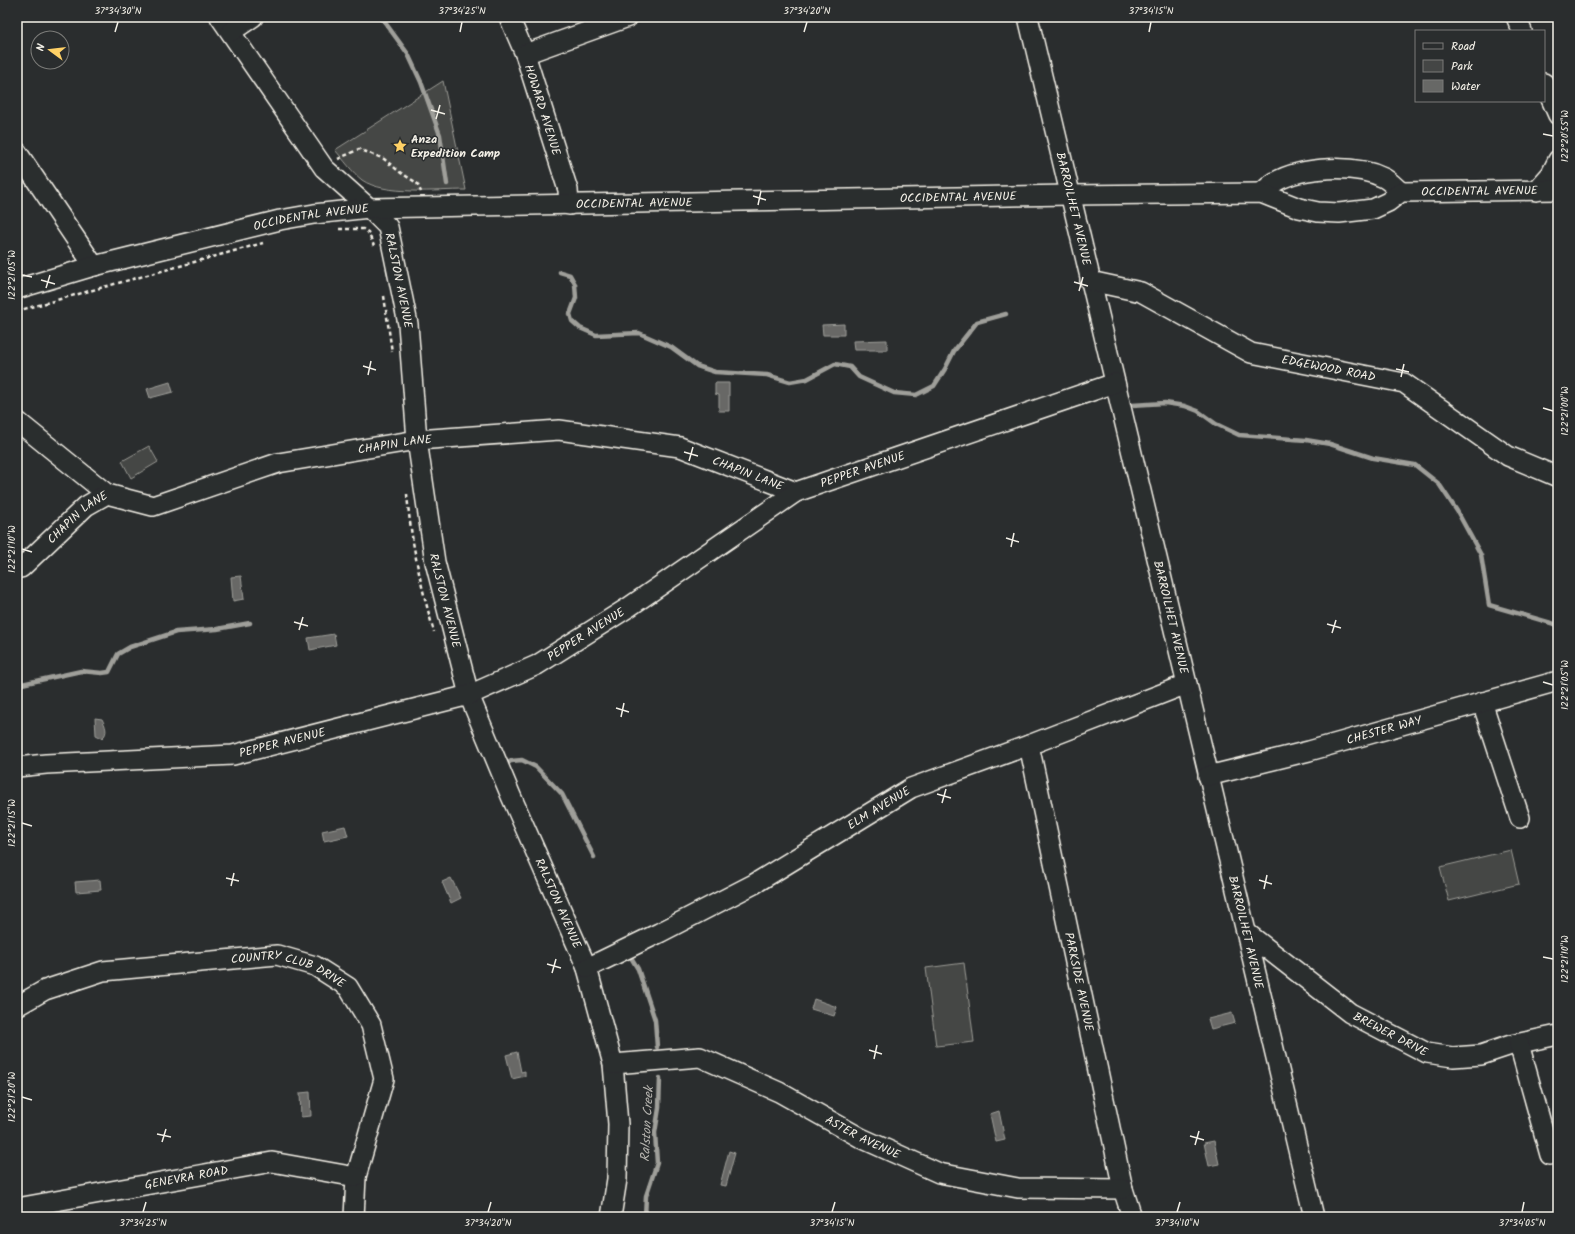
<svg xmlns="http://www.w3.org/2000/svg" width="1575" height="1234" font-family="Kalam,sans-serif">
<rect width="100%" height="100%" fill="#2a2d2e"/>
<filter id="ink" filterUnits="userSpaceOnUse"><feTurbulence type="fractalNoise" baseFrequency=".025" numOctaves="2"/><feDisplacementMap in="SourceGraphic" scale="8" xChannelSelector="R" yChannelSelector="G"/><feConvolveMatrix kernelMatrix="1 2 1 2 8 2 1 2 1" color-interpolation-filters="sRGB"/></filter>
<g filter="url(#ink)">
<!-- green -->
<path fill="#444645" stroke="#9c9c96" d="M443,81L466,190C438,190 385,196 362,180C352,172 344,160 335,150Z
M149,446L158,462L131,478L122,461Z
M1511,850L1519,884L1449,901L1440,867Z
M964,963L974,1042L936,1046L926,968Z"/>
<!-- water -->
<path fill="#676866" stroke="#9f9f9a" d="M844,324V335H823L822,325Z
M887,340V350H854L853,341Z
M170,382L173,392L150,398L147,389Z
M715,383H729V411H719V395L715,394Z
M241,576L244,599L233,601L231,577Z
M334,634L336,645L310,650L308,638Z
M95,718L102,719C105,725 109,733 102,738L96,735Z
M345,826L348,836L324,841L322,831Z
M451,878L461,898L451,903L442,882Z
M100,880L101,890L76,892L75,882Z
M814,999L837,1007L834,1016L811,1009Z
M1232,1013L1235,1023L1211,1029L1208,1019Z
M517,1052L521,1072L525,1071V1076L512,1079L506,1055Z
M310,1092L311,1116L301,1117L300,1093Z
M999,1111L1005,1140L996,1142L990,1114Z
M1214,1141L1219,1164L1209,1166L1204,1143Z
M729,1151L735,1153L726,1186L720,1185Z"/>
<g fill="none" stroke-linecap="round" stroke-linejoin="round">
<!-- stream -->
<path stroke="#9f9f9a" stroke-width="4.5" d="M381,17L408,54L421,82L440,135L447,184
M560,272L570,275L575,284L576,298L570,314L572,321L580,328L596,335L639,333L671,347L697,366L715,372L767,375L790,382L807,379L835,364L850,367L859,377L894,393L916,395L934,386L945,369L954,351L977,322L1006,314
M1132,405L1165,403L1185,406L1198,411L1216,424L1239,435L1306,440L1330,444L1373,458L1415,465L1439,484L1457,511L1481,555L1489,605L1558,625
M17,683L22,684L81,671L102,673L109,672L118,654L130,647L176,632L217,629L250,623
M505,765L511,761L522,760L536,767L562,794L594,857
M632,959L638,969L655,1020L657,1047
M645,1217L646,1196L657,1163L655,1133L659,1108L660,1078"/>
<defs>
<g id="minor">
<path id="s1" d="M220,17L324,168L369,208L388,227L408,324L417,440L435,562L469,695L511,796L587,968L613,1064L618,1124L617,1179L611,1217"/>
<path id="s2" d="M509,17L525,54L568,190L569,205"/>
<path id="s3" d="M1028,17L1314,1217"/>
<path d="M1516,17L1522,31"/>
<path d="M231,32L253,17"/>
<path d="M525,54L628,17"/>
<path d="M1544,83L1558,115"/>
<path d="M17,152L94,266"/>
<path d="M1536,191L1551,174L1558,160"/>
<path d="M1261,193C1265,190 1270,185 1275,182C1303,166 1356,164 1384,178C1390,181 1396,188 1401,192"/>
<path id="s4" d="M1090,281L1141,292L1251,353L1404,383L1508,456L1558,477"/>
<path id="s5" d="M17,289L94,266L280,220L314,214L369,208L1070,195L1261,193L1299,208L1318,212L1339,213L1373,209L1388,202L1401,192L1558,190"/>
<path d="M17,421L107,494"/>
<path id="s6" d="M21,568L86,506L107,494L153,506L278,463L417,440L559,430L680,447L796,492"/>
<path d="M1482,702L1520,818"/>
<path id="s7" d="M1029,745L1123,1189L1132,1217"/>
<path id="s8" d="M17,767L46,764L233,755L469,695L537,665L629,607L796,492L1115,383"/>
<path id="s9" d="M1208,776L1309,751L1558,681"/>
<path id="s10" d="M1247,933L1350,1013L1427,1053L1453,1057L1481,1055L1511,1045L1558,1035"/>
<path id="s11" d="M587,968L659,933L754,884L911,788L1029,745L1187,684"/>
<path id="s12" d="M17,1006L45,990L103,971L277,955L315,966L348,987L371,1025L384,1079L356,1177L354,1217"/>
<path d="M1519,1044L1550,1155"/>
<path id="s13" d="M613,1064L700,1057L779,1092L861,1138L939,1173L1018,1188L1123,1189"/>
<path id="s14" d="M17,1208L272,1162L356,1177"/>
</g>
</defs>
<!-- minor casing -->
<use href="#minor" stroke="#f4f1e8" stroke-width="22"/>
<!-- path -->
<path stroke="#f4f1e8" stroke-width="2.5" stroke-dasharray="4 3" stroke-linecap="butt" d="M338,159L359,149L384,159L401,173L417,183L421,192
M339,229H363L368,232L374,246
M384,296L392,352
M17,311L263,243
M407,494C411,542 421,587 434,632"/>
<!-- minor -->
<use href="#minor" stroke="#2a2d2e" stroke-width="19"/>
</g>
</g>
<!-- ticks -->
<path fill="none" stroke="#f4f1e8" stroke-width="1.5" d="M115,32L118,22M460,32L462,22M804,32L807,22M1149,32L1151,22M431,110L445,114M436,119L440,105M1543,134L1553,136M753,196L766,200M758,205L761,191M22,275L32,277M41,280L55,284M1074,282L1088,286M46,288L50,275M1079,291L1083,277M363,366L376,370M1396,369L1409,372M368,375L371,361M1401,377L1404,364M1543,408L1553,411M684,452L698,456M689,461L693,447M1006,538L1019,542M1011,547L1014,533M22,549L32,552M294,622L308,626M1327,624L1341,628M299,630L303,617M1332,633L1336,620M1543,682L1553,685M616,708L629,712M621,717L624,703M937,794L951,798M942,803L946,789M22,823L32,826M226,878L239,881M1259,880L1272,884M231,886L234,873M1264,889L1267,875M1543,957L1553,959M547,964L561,968M552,973L556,959M869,1050L882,1054M874,1059L877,1045M22,1097L32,1100M157,1134L171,1137M1190,1136L1204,1140M162,1142L166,1129M1195,1145L1199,1131M143,1212L146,1202M488,1212L491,1202M832,1212L835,1202M1177,1212L1180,1202M1522,1212L1524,1202"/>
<!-- icons -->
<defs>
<symbol id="sight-bare" viewBox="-9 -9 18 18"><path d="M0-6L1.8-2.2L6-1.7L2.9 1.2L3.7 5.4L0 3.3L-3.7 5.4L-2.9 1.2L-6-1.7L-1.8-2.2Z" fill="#ffd166" stroke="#2a2d2e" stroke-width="2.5" paint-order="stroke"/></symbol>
</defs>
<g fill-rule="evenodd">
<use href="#sight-bare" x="390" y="136" width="20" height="20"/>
</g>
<g text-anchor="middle" stroke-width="3" stroke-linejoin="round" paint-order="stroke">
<!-- street labels -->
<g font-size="12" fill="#f4f1e8" stroke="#2a2d2e">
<text dy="4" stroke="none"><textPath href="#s2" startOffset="99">HOWARD AVENUE</textPath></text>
<text dy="4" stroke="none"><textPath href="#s5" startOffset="1481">OCCIDENTAL AVENUE</textPath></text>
<text dy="4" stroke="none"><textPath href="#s5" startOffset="951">OCCIDENTAL AVENUE</textPath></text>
<text dy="4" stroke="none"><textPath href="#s5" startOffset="627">OCCIDENTAL AVENUE</textPath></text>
<text dy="4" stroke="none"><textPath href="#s3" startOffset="197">BARROILHET AVENUE</textPath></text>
<text dy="4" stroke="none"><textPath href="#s5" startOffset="303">OCCIDENTAL AVENUE</textPath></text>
<text dy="4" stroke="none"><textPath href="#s1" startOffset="325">RALSTON AVENUE</textPath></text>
<text dy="4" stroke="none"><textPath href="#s4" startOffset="257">EDGEWOOD ROAD</textPath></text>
<text dy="4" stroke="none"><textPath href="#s6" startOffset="412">CHAPIN LANE</textPath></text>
<text dy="4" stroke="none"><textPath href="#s8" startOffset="916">PEPPER AVENUE</textPath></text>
<text dy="4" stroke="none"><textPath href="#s6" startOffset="772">CHAPIN LANE</textPath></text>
<text dy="4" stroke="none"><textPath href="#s6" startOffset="76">CHAPIN LANE</textPath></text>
<text dy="4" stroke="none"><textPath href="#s1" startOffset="649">RALSTON AVENUE</textPath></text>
<text dy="4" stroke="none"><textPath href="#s3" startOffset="617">BARROILHET AVENUE</textPath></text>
<text dy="4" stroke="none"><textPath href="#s8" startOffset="592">PEPPER AVENUE</textPath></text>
<text dy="4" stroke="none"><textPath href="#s9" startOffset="182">CHESTER WAY</textPath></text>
<text dy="4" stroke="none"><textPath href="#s8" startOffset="267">PEPPER AVENUE</textPath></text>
<text dy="4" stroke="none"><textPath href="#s11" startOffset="333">ELM AVENUE</textPath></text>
<text dy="4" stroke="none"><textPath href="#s1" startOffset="973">RALSTON AVENUE</textPath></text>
<text dy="4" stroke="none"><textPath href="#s3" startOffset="941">BARROILHET AVENUE</textPath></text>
<text dy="4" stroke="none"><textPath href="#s12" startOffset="282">COUNTRY CLUB DRIVE</textPath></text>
<text dy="4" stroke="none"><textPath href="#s7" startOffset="242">PARKSIDE AVENUE</textPath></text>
<text dy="4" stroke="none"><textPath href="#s10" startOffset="176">BREWER DRIVE</textPath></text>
<text dy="4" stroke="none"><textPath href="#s13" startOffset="269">ASTER AVENUE</textPath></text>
<text dy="4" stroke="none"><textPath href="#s14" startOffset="172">GENEVRA ROAD</textPath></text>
</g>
<!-- poi labels -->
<g font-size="12" font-weight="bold" fill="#f4f1e8" stroke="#2a2d2e" text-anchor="start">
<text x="411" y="143">Anza<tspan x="411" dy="14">Expedition Camp</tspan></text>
</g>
<!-- water labels -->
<g font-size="13" font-style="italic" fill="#b5b3ae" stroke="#2a2d2e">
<text transform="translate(646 1124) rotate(-87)" y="5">Ralston Creek</text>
</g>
</g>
<!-- margin -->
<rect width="1575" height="1234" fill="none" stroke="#2a2d2e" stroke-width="44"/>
<!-- legend -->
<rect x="1415" y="30" width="130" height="72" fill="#2a2d2e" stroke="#7b7b78"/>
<rect x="1423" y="43" width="20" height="6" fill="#2a2d2e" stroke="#7b7b78"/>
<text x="1451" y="50" font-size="12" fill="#f4f1e8">Road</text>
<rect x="1423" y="60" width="20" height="12" fill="#444645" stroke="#7b7b78"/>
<text x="1451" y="70" font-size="12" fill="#f4f1e8">Park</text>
<rect x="1423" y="80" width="20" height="12" fill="#676866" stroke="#7b7b78"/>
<text x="1451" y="90" font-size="12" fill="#f4f1e8">Water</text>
<!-- north arrow -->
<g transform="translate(50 50) rotate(285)"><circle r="19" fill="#2a2d2e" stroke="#7b7b78"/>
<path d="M0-3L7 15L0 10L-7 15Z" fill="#ffd166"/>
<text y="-6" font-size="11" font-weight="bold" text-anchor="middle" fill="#f4f1e8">N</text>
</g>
<rect x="22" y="22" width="1531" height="1190" fill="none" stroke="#f4f1e8" stroke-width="1.5"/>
<g font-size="10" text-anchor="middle" fill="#f4f1e8">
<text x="118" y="14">37°34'30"N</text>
<text x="462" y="14">37°34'25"N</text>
<text x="807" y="14">37°34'20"N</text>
<text x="1151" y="14">37°34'15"N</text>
<text transform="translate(1564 136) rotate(-90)" y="4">122°20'55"W</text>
<text transform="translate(11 275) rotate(-90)" y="4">122°21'05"W</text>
<text transform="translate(1564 411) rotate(-90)" y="4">122°21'00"W</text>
<text transform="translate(11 549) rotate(-90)" y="4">122°21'10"W</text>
<text transform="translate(1564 685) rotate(-90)" y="4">122°21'05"W</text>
<text transform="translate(11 823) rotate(-90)" y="4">122°21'15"W</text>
<text transform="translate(1564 959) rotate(-90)" y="4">122°21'10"W</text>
<text transform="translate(11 1097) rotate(-90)" y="4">122°21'20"W</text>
<text x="143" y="1226">37°34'25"N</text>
<text x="488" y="1226">37°34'20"N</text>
<text x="832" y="1226">37°34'15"N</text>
<text x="1177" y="1226">37°34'10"N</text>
<text x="1522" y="1226">37°34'05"N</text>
</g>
</svg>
